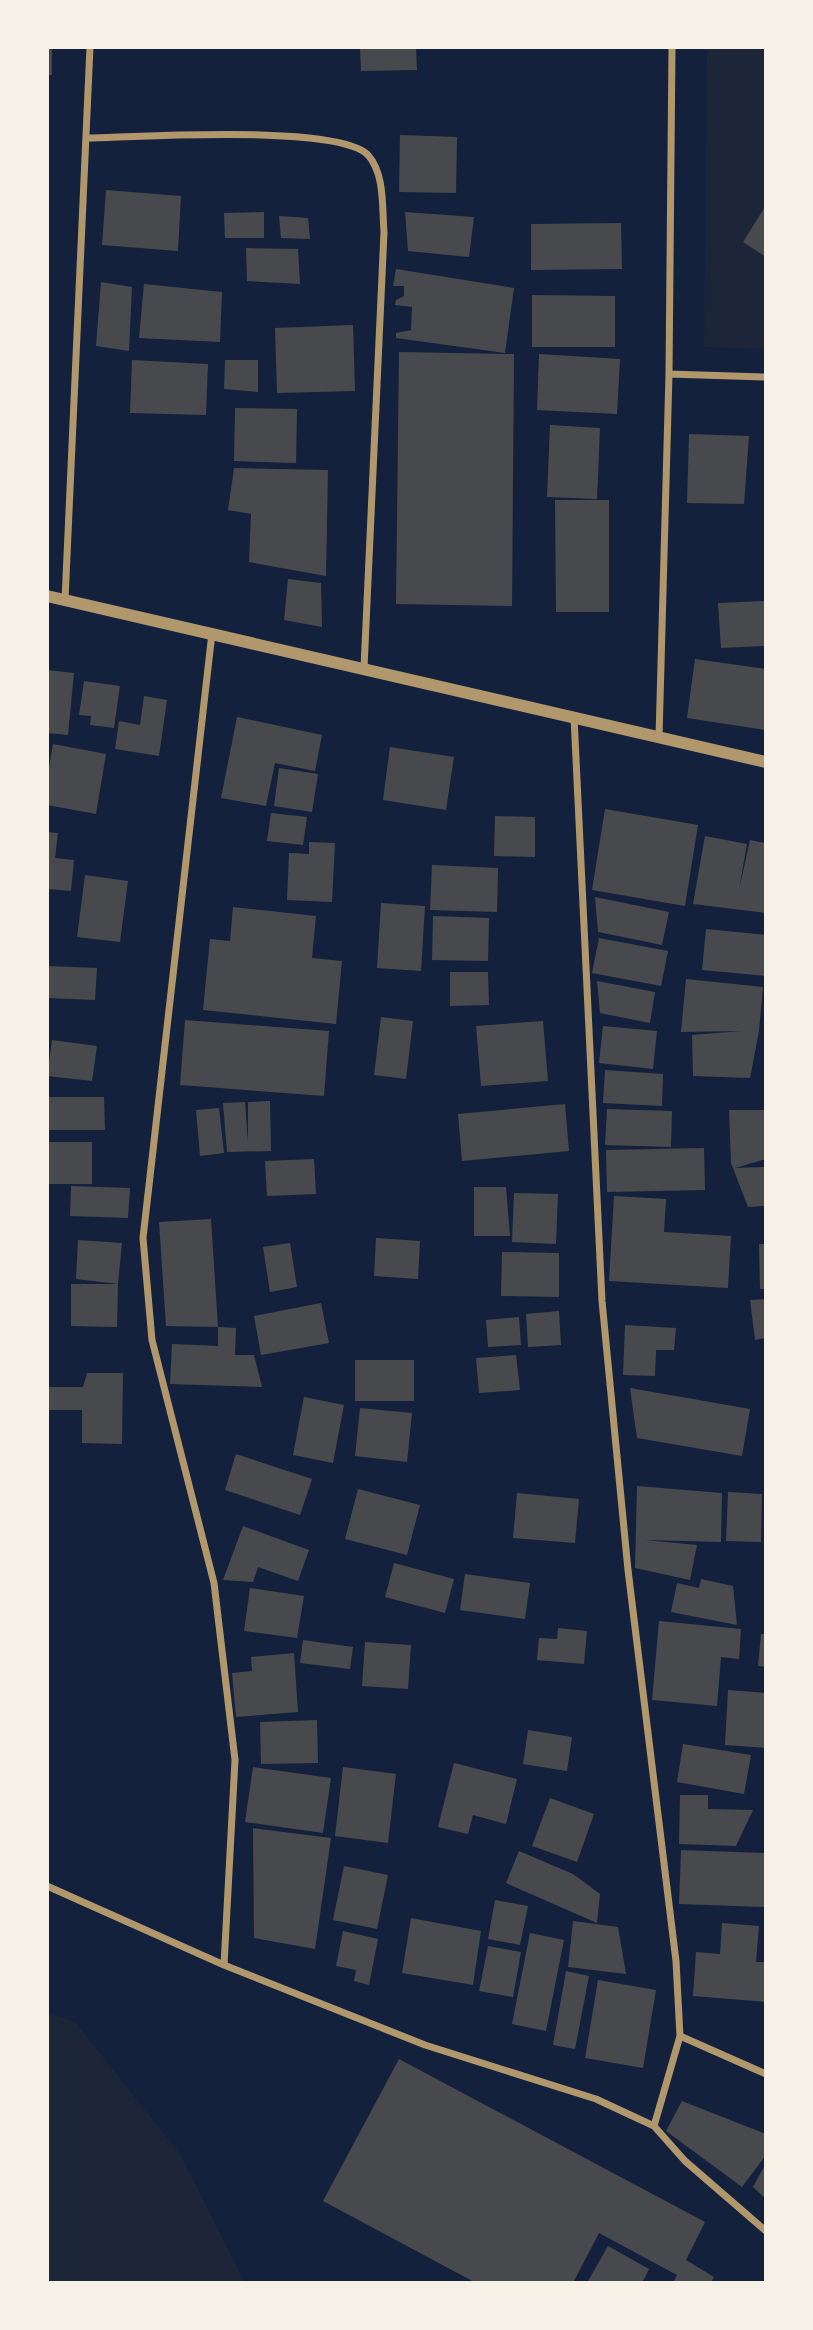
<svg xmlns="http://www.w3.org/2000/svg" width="813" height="2330" font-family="Cabin,sans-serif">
<rect width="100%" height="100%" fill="#14213d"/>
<!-- green -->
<path fill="#1d2539" d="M707,47H766V349L704,347Z
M47,2012L75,2022L180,2154L245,2283H47Z"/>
<!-- building -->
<path fill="#48494c" d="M47,47H52V75H47Z
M360,47H416L417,70L361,71Z
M400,135L457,137L456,193L399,192Z
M106,190L181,196L178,251L102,245Z
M766,205V257L743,242Z
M264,212V238H225L224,213Z
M405,212L474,217L469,257L408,251Z
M279,216L308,218L310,239L281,238Z
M621,223L622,269L531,270V224Z
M246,248L298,249L300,284L247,281Z
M396,269L514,288L505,353L396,338V333L411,330L412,307L395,305L396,300L404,296V286H393Z
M101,282L132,287L129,351L96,346Z
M144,284L222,292L220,342L139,338Z
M532,295L615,296V347H532Z
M353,325L355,391L277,393L275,328Z
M399,352L514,354L512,606L396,604Z
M539,354L620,359L617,414L537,410Z
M132,360L208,364L206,415L130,413Z
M225,360H258V392L224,389Z
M235,408L297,409L296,463L234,461Z
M550,425L600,428L597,499L547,497Z
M689,434L749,436L744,504L687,503Z
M234,468L328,470L326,576L249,562L251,514L228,510Z
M555,500H609V612H556Z
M288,579L321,583L322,627L284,620Z
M766,601V646L721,648L718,603Z
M695,659L766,669V730L687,718Z
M47,670L74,673L68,735L47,733Z
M84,681L120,686L114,728L90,725L91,716L79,715Z
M144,696L167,700L159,756L115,749L119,721L140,725Z
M237,717L322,735L315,771L275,763L266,806L221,798Z
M53,744L106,754L96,814L47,805V778Z
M390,747L454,757L446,810L383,800Z
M279,768L318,774L312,812L274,806Z
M605,809L698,825L685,906L592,890Z
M271,813L307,817L303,845L267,841Z
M495,816L535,817V857L494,856Z
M47,832L58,833L55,858L74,860L71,891L47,889Z
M705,836L747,844L739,890L750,840L766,843V913L693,904Z
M309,842L335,843L332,902L287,900L289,853L309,854Z
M432,865L498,868L497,912L430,910Z
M85,875L128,881L120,942L77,937Z
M595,897L669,912L662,945L598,932Z
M381,903L425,906L421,971L377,968Z
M233,907L316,916L312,958L342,961L336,1024L203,1010L210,939L230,941Z
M433,916L489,918L488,961L432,960Z
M706,929L766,935V976L702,970Z
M599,938L668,951L661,986L592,973Z
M47,966L97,968L95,1000L47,998Z
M450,972H488L489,1005L450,1006Z
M686,979L763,987L759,1031L750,1078L693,1076L692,1035L742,1031L681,1032Z
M597,981L655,992L650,1023L600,1013Z
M381,1017L413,1021L406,1079L374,1075Z
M185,1020L329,1031L324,1096L180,1085Z
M543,1021L548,1081L481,1086L476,1026Z
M603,1026L657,1031L653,1069L599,1063Z
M52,1040L97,1046L92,1081L47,1076Z
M605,1070L663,1074L662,1106L603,1103Z
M48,1097H104L105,1130H49Z
M270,1101L271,1151L227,1152L223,1103L245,1102L248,1143V1102Z
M565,1104L569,1151L462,1161L458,1114Z
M219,1108L224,1153L200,1156L196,1110Z
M607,1109L672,1111L671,1147L605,1145Z
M729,1110H766V1159L735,1168L766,1167V1206L748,1207L731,1163Z
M47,1142H92V1184H47Z
M704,1148L705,1190L607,1192L606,1150Z
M314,1159L316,1194L267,1196L265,1161Z
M71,1186L130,1188L128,1218L70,1216Z
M474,1187H506L510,1236H474Z
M514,1193L558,1194L556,1244L512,1242Z
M614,1196L666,1199L664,1232L731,1236L728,1288L609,1281Z
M211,1219L218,1327L166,1326L159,1222Z
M376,1238L420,1241L418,1279L374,1276Z
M78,1240L122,1243L118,1284L76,1279Z
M290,1243L297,1287L270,1292L263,1247Z
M759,1244H766V1289H760Z
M502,1252L559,1253V1297L501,1296Z
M71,1284H118L117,1327L71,1326Z
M766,1299V1338L755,1340L750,1300Z
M321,1303L329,1343L261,1355L254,1316Z
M559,1311L561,1345L528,1347L526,1314Z
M519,1317L521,1345L488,1347L486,1320Z
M625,1325L676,1328L674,1350H656L655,1376L623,1375Z
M218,1327L236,1328L235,1355H254L262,1387L170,1384L172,1344L218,1346Z
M516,1355L520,1390L479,1393L476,1358Z
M355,1360H414V1401H355Z
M87,1373H123L122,1444L82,1443V1410H47V1387H83Z
M630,1388L750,1409L742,1456L637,1438Z
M304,1397L344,1405L333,1463L293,1455Z
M360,1408L412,1413L407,1462L355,1456Z
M236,1454L312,1479L300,1515L225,1490Z
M637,1486L722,1493L721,1542L645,1540L697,1545L690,1580L635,1568Z
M358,1489L420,1505L407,1555L345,1539Z
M728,1492L762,1494L761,1542L726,1541Z
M517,1493L579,1499L575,1543L513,1538Z
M243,1526L309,1550L298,1581L258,1567L253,1582L223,1580Z
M394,1563L454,1579L445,1613L385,1597Z
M465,1574L530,1583L525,1619L460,1610Z
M701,1579L733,1586L737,1625L671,1612L677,1583L699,1588Z
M250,1588L304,1596L297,1638L244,1631Z
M659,1621L741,1629L739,1659L721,1657L717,1706L652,1700Z
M558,1628L587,1631L584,1664L537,1660L539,1638L557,1639Z
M761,1634H766V1667L758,1666Z
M303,1640L353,1647L350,1669L300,1663Z
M365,1642L411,1645L408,1689L362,1686Z
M294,1653L298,1712L236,1717L232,1673L252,1671L251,1657Z
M728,1690L766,1693V1748L725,1745Z
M317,1720L318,1763L261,1764L260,1722Z
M528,1730L572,1737L567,1771L523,1764Z
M683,1744L751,1755L744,1794L677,1782Z
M454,1763L517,1779L506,1824L473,1815L468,1834L438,1827Z
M253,1767L331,1778L323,1833L245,1822Z
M343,1767L396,1774L388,1843L335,1836Z
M680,1795H708V1809L753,1810L736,1846L679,1844Z
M550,1798L594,1814L577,1862L532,1846Z
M253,1828L331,1838L315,1949L254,1938Z
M681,1850L766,1853V1907L679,1904Z
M519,1851L573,1874L600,1894L597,1923L506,1883Z
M344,1866L388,1875L377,1929L333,1920Z
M495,1900L528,1906L520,1945L488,1939Z
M411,1918L481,1931L473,1985L402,1973Z
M573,1921L618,1927L626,1974L568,1967Z
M722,1923L759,1926L756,1962H766V2002L693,1996L696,1952L720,1954Z
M343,1931L378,1939L369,1985L354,1981L356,1970L336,1966Z
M530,1933L564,1940L546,2031L512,2024Z
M488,1946L521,1952L513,1997L479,1991Z
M566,1971L589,1976L575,2049L553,2045Z
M598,1980L656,1990L643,2068L585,2058Z
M399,2059L705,2222L686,2260L714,2277L711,2283H673L677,2275L599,2233L573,2283H476L323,2201Z
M682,2101L766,2134V2155L742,2187L666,2131Z
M766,2163V2199L753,2187Z
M608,2246L649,2269L642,2283H587Z"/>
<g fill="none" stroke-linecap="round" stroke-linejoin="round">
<!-- minor -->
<path stroke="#b1986c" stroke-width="7" d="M88,138C138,137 338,124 368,155C385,174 382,208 384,232L364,668
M669,374L766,377
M65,600L90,47
M212,633L143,1238L152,1340L214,1583L235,1760L224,1965
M574,717L602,1301L628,1570L676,1961L680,2036L654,2126
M659,737L669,374L672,47
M47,1886L224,1965L425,2045L596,2099L654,2126L685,2161L766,2231
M680,2036L766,2074"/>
<!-- tertiary -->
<path stroke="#b1986c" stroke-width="12" d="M47,596L766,762"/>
</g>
<!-- border -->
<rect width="813" height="2330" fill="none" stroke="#f6f1e7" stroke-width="98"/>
</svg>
